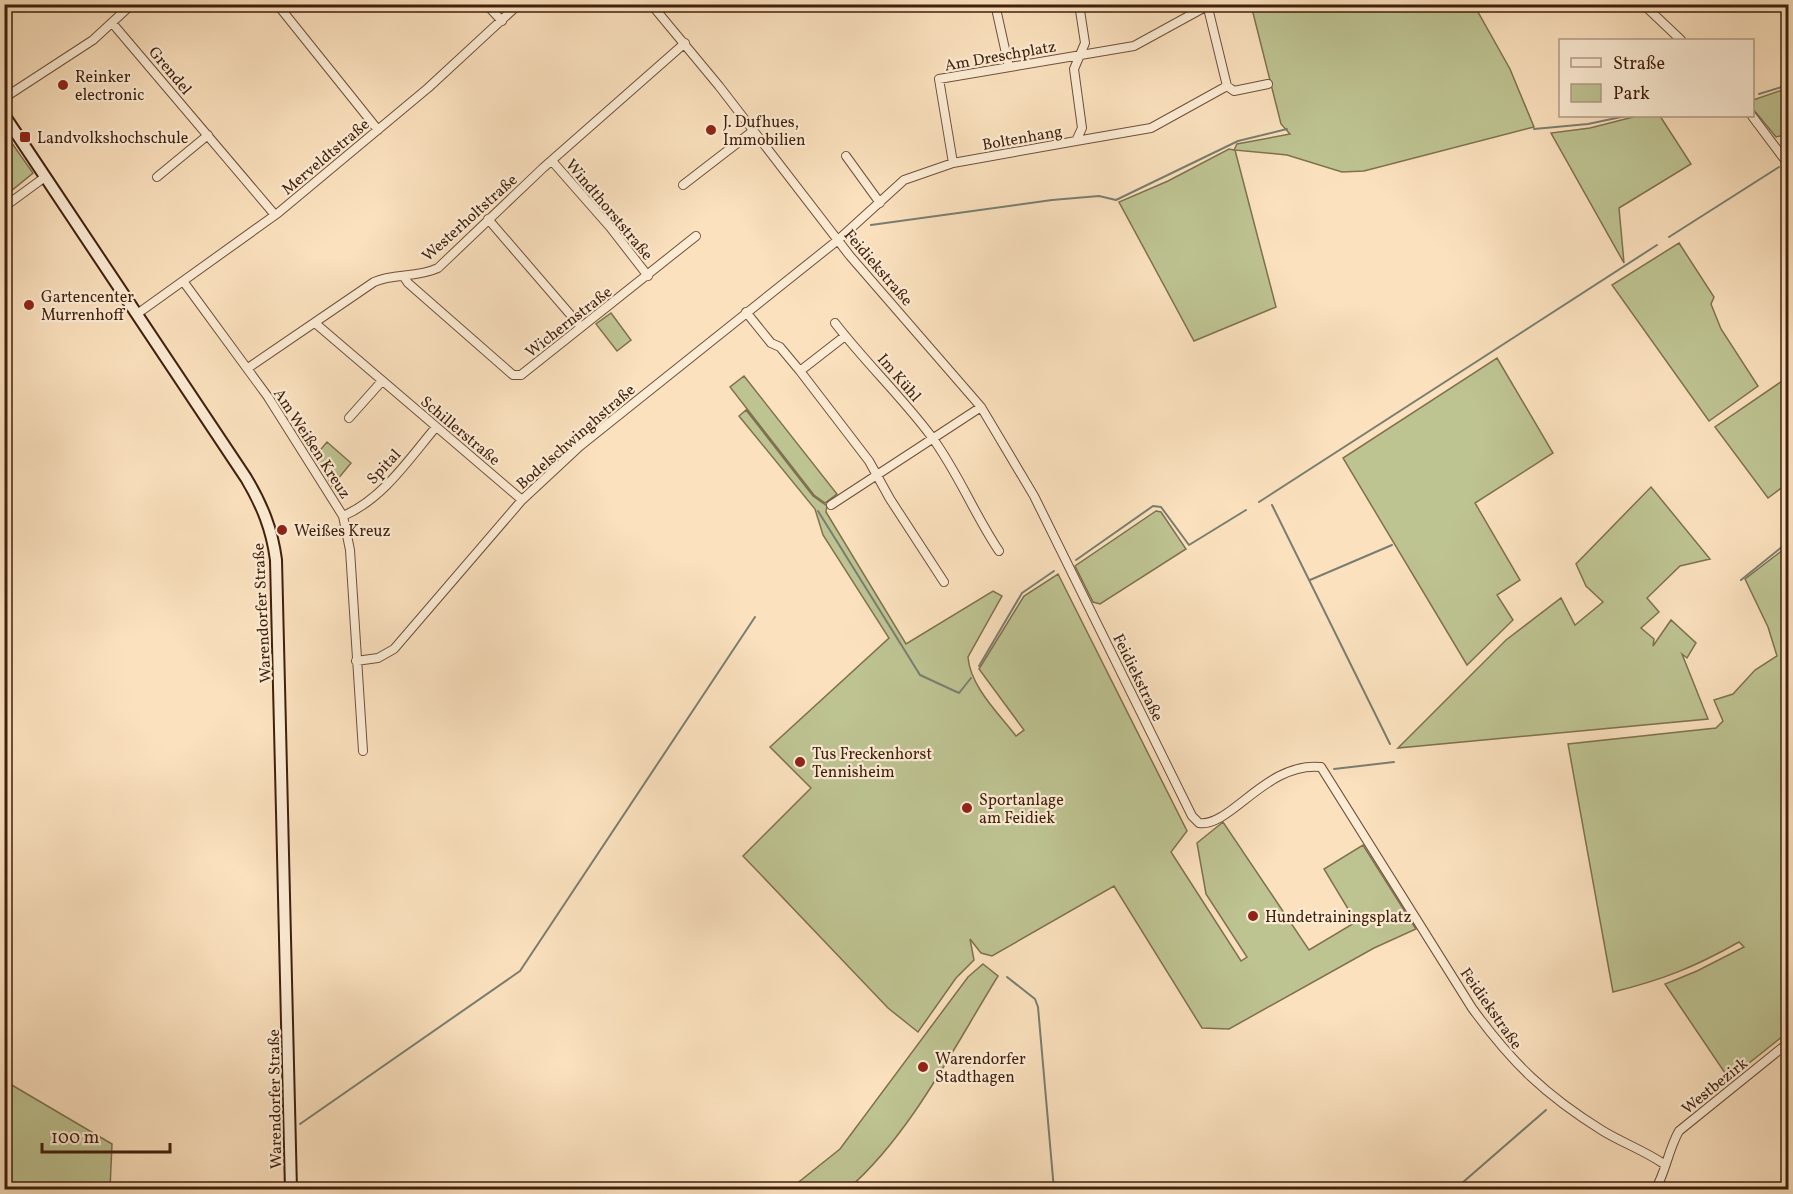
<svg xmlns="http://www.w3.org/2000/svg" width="1793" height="1194" font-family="Vollkorn,serif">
<rect width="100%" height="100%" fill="#fbe1be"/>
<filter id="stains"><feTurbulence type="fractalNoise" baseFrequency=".00333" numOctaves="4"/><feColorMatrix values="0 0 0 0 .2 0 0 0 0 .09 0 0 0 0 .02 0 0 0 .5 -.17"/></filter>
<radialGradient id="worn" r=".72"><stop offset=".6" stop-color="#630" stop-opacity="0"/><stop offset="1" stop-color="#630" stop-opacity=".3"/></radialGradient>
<!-- green -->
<path fill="#bec392" stroke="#7f714f" stroke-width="1.5" d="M1251,5H1474L1510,69L1534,127L1364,171L1342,172L1287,155L1235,150L1276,307L1194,341L1119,202L1168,181L1229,149L1234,150L1237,144L1290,134L1281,124Z
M1788,88V134L1776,137L1753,109V100Z
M1637,116H1660L1691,164L1619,208L1624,263L1551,133L1590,128Z
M4,132L33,173L5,196H4Z
M1679,243L1714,297L1711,304L1721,329L1758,386L1709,421L1612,285Z
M611,313L631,340L617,351L596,324Z
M1497,358L1553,453L1475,503L1520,580L1497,595L1513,620L1467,665L1343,458Z
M744,376L837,494L825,503L814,495L730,387Z
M1788,377V483L1768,498L1715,427Z
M746,410L813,496L827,506L826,512L906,644L993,591L1002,596L968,657C970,686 999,714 1016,736L1024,730L979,669L1024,596L1058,574L1187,831L1171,852L1241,961L1247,957L1206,894L1197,843L1223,822L1309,950L1356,922L1324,869L1363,845L1416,929L1374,948L1229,1029L1202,1028L1114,886L992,956L981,953L970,939L974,960L956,978L918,1032L888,1008L743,856L811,788L770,747L889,638L823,535L815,509L739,416Z
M327,442L351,463L332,486L315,456Z
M1651,487L1710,559L1680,566L1647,598L1659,612L1641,628L1654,639L1653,646L1671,620L1696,643L1687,658L1682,654L1708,719L1398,748L1506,640L1561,598L1575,625L1603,602L1586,586L1576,564Z
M1156,511L1161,512L1186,549L1100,604L1093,602L1075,566Z
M1788,546V1032L1729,1079L1665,984L1697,971L1744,947L1739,942C1695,967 1662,980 1613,992L1568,744L1716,728L1723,721L1714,700L1733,694L1755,670L1777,656L1768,627L1745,579Z
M983,964L998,976C954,1047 911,1134 848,1189H790L840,1149L968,977Z
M5,1081L112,1144L110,1189H5Z"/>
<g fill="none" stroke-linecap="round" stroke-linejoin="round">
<!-- stream -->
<path stroke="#797e71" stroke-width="2" d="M1759,94L1788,85
M1534,129L1588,124L1626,116
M871,225L1052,200L1099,196L1116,200L1238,141L1287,129
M1669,237L1779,167
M1259,502L1657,245
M1272,505L1390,744
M818,511L920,675L959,693L971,678
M1076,560L1153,506L1161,507L1189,545L1246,510
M1310,580L1392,545
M1741,580L1788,542
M979,666L1022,593L1054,571
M1334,769L1394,762
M1007,977L1035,999L1038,1007L1054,1190
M300,1124L520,971L755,617
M1454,1190L1546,1110"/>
<defs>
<path id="minor" d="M277,4L378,130
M486,4L502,21
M651,4L719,86L850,256L981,407L1034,496L1192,816L1199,823C1230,828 1267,761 1321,767L1472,1008C1512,1063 1545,1095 1603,1131C1623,1143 1645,1151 1664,1164
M995,4L1009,67
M1643,4L1681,40
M113,24L275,215
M1227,86L1234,91L1268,84
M4,98L93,40L132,4
M1752,116L1788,164
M1076,141L1151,128L1227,86L1207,4
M846,156L880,203
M552,161L610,227L648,276
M953,163L939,79L1134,46L1207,6
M157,177L208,135
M683,185L753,131
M4,207L45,177
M488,219L581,327
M404,277L408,283L513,375H521L696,236
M183,281L268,397L343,516L350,550L363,751
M746,312L771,343L780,347L800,371L869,461L890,499L944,582
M137,314L278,213L428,88L519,4
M315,323L522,500
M835,323C865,362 901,396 931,436C958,472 974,514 999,551
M248,368L374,282C394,273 417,278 438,268L543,168L685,43
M800,371L845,336
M349,418L382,381
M831,505L981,407
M343,516C383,499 409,459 436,427
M356,661L378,658L394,649L522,500L580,446L838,240L904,180L953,163L1076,141L1082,128L1074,69L1085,43L1079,4
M1655,1190C1666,1172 1668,1150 1679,1131L1788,1043"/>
<path id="secondary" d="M4,115L246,478C262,505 272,529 276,560L291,1190"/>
</defs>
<!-- minor casing -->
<use href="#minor" stroke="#6f5038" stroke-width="10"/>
<!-- secondary casing -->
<use href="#secondary" stroke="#401f0c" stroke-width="14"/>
<!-- minor -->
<use href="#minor" stroke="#fcecd5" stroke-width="8"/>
<!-- secondary -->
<use href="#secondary" stroke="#fcecd5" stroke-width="10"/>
</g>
<!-- markers -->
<g fill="#8f2418" stroke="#fcecd5" stroke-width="2">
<circle cx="63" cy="85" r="6"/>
<circle cx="711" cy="130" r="6"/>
<rect x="19" y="131" width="12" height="12" rx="3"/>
<circle cx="29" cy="305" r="6"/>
<circle cx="282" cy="530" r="6"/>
<circle cx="800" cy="762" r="6"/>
<circle cx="967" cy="808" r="6"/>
<circle cx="1253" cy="916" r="6"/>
<circle cx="923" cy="1067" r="6"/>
</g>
<g text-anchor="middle" stroke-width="4.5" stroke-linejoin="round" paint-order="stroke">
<!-- street labels -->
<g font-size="16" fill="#401f0c" stroke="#fcecd5">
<text transform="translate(1000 55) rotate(-10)" y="6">Am Dreschplatz</text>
<text transform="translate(171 70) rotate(50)" y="6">Grendel</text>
<text transform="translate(1022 137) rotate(-10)" y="6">Boltenhang</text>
<text transform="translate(325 156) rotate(-40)" y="6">Merveldtstraße</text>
<text transform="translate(610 209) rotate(50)" y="6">Windthorststraße</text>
<text transform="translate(469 217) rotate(-42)" y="6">Westerholtstraße</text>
<text transform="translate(879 267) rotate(49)" y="6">Feidiekstraße</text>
<text transform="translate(568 321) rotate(-38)" y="6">Wichernstraße</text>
<text transform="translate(900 377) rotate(49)" y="6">Im Kühl</text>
<text transform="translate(461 430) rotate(40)" y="6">Schillerstraße</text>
<text transform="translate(575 436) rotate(-41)" y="6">Bodelschwinghstraße</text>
<text transform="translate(313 443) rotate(57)" y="6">Am Weißen Kreuz</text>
<text transform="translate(383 466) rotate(-47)" y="6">Spital</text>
<text transform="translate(261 613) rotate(-93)" y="6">Warendorfer Straße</text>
<text transform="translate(1139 677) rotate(64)" y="6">Feidiekstraße</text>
<text transform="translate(1492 1008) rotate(55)" y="6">Feidiekstraße</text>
<text transform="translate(1714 1085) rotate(-39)" y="6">Westbezirk</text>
<text transform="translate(274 1099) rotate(-91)" y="6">Warendorfer Straße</text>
</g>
<!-- poi labels -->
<g font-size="16" fill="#401f0c" stroke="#fcecd5" text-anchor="start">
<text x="75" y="82">Reinker<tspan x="75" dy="18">electronic</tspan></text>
<text x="723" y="127">J. Dufhues,<tspan x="723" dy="18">Immobilien</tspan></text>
<text x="37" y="143">Landvolkshochschule</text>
<text x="41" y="302">Gartencenter<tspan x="41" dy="18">Murrenhoff</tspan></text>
<text x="294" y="536">Weißes Kreuz</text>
<text x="812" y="759">Tus Freckenhorst<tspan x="812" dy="18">Tennisheim</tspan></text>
<text x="979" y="805">Sportanlage<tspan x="979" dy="18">am Feidiek</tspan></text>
<text x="1265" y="922">Hundetrainingsplatz</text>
<text x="935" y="1064">Warendorfer<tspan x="935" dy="18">Stadthagen</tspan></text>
</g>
</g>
<!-- margin -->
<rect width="1793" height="1194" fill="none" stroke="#fbe1be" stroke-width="24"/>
<rect x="6" y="6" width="1781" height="1182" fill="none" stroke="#401f0c" stroke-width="3"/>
<rect x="12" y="12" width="1769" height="1170" fill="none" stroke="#401f0c" stroke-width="1.5"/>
<!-- legend -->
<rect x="1559" y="39" width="195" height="78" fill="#fcecd5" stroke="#b19a85" stroke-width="1.5"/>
<rect x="1571" y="58" width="30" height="9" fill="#fcecd5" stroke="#b19a85" stroke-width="1.5"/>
<text x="1613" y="69" font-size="18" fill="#401f0c">Straße</text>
<rect x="1571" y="84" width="30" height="18" fill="#bec392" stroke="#b19a85" stroke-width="1.5"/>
<text x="1613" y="99" font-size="18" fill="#401f0c">Park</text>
<!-- scale -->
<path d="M42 1143v9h128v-9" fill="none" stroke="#401f0c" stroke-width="3"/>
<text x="51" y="1143" font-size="18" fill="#401f0c" stroke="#fcecd5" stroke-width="4.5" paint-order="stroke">100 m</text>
<rect width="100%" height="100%" filter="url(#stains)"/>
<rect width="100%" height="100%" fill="url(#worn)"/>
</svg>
